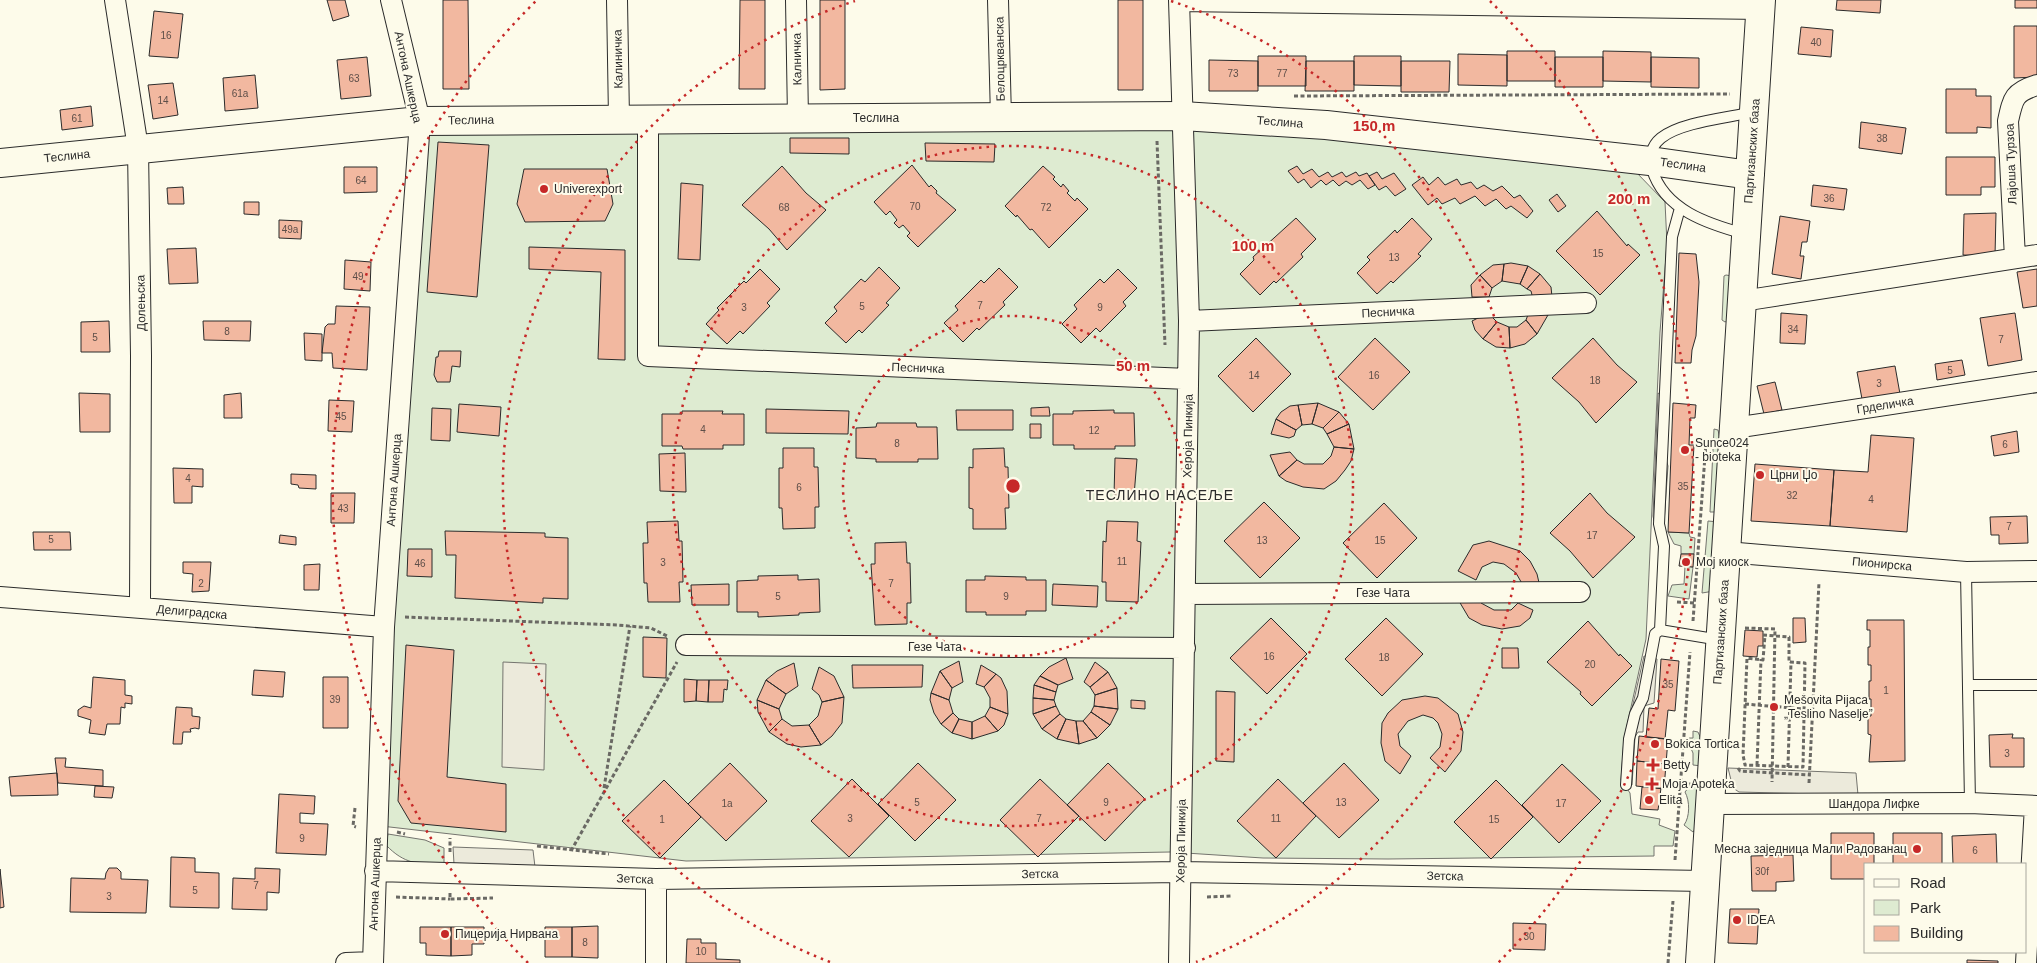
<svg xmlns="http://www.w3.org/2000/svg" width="2037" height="963" font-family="Arial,sans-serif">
<rect width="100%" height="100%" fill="#fdfbea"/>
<!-- green -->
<path fill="#deebd1" stroke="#74746e" d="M1170,121L1635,171L1665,202L1667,244L1660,332L1646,639L1624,739L1621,780L1630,793L1632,814L1660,819L1659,825L1675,831L1673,846H1654V856L1388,859L1263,858L1170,852L686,861L381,826L423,125Z
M1726,275L1732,276L1727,321L1725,322L1722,320L1724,276Z
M1714,429L1718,430L1720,439L1719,512H1710Z
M1708,521L1719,522L1714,591L1702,593Z
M1668,532L1689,533L1690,537L1695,538L1694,554H1681V546L1674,544Z
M1685,566L1693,567L1689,599L1668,596L1672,585L1684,584Z
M1693,731L1698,732L1701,739L1702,766L1693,765V753L1688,742L1689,738H1693Z
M1689,783L1697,784L1701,787L1696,828L1693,832L1684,825C1690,817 1690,801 1685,792L1689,787Z
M388,834L425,840L444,848V864C419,865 404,864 386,845Z"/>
<!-- parking -->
<path fill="#eceadb" stroke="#74746e" d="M1658,393L1669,400L1666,459L1668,466L1664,523L1654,521L1653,516Z
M1644,656L1657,659L1654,703L1644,706L1643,732H1638L1635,737L1632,785L1622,780L1625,739Z
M503,662L546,664L544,770L502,767Z
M1728,768L1856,773L1858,795L1739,792L1733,788Z
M453,847L533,850L535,867L454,864Z"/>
<!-- building -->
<path fill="#f2b8a0" stroke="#2b2b2b" d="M327,0H345L349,16L333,21Z
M443,0H468L469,89H443Z
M740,0H765V89H739Z
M820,0H845V89L820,90Z
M1118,0H1143V90H1118Z
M1837,0H1881L1880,13L1836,10Z
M2015,0H2037V8H2015Z
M154,11L183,14L178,58L149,56Z
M2014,26H2037V77L2014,78Z
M1801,27L1833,30L1831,57L1798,54Z
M1507,51H1555V81H1507Z
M1603,51L1651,52V82L1603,81Z
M1458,54L1507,55V86L1458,85Z
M1258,56H1306V86H1258Z
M1354,56H1401V86L1354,85Z
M367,57L371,96L341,99L337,60Z
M1555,57H1603V87H1555Z
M1651,57L1699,58V88L1651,87Z
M1209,60L1258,61V91H1209Z
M1306,61H1354V91H1305Z
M1401,61H1450L1449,92H1401Z
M255,75L258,108L225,111L223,78Z
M173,83L178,115L153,119L148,85Z
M1946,89H1976V96H1991V128L1977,127V133H1946Z
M91,106L93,126L62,130L60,110Z
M1861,122L1906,128L1902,154L1859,148Z
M790,138H849V154L790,153Z
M438,142L489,145L477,297L427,292Z
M925,143L995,144L994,162L926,161Z
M1946,157H1995V187H1981V195H1946Z
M912,165L929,187L931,185L937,191L936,193L956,210L918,247L907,236L910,233L903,225L899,228L894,223L897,220L890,211L886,215L874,202Z
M782,166L806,193L826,210L787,250L769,229L742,205Z
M1043,166L1055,177L1053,179L1061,187L1063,184L1069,191L1067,193L1075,201L1077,198L1088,209L1049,248L1032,229L1030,230L1017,215L1016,217L1005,206Z
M1297,166L1303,174L1312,169L1319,177L1328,172L1332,177L1342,172L1346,177L1356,172L1359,176L1367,173L1375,185L1368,189L1360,180L1352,185L1346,181L1339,186L1333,180L1326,185L1321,180L1311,188L1304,179L1298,183L1288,171Z
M344,167H377V192L344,193Z
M524,169H607L613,204L605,221L525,222L517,204Z
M1377,172L1382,179L1394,173L1406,189L1395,196L1386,186L1379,190L1369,176Z
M1423,177L1429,185L1438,177L1445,185L1457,179L1461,185L1471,182L1477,189L1484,185L1493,191L1502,186L1514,198L1520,195L1533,211L1527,218L1511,206L1506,209L1496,199L1485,206L1475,196L1460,204L1455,198L1442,204L1437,198L1428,205L1412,185Z
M681,183L703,185L700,260L678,259Z
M1813,185L1847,189L1844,210L1811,206Z
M183,187L184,204H168L167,188Z
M1557,194L1566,206L1558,212L1549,200Z
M244,202H259V215L244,214Z
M1597,211L1627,246L1628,244L1640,255L1600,295L1556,251Z
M1996,213L1995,256L1963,255L1964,214Z
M1780,216L1810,221L1807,242H1802L1800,256H1804L1801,279L1772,274Z
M1296,218L1316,239L1301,254L1303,257L1276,283L1274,281L1260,295L1240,274L1254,260L1253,257Z
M1412,218L1432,239L1418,254L1421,256L1393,283L1391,281L1377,294L1357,273L1370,260L1367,257L1395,230L1397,233Z
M279,220L302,221L301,239L279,238Z
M529,247L625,250V360L598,359L601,272L529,269Z
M196,248L198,283L169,284L167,249Z
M1679,253L1696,254L1699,282L1696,336L1692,350L1691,363H1675Z
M345,260L371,262L370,291L344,289Z
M1511,263L1528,266L1520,284L1502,281L1504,264Z
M1504,264L1502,281L1492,288L1480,275L1493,265Z
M1528,266L1540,274L1527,289L1520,284Z
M879,267L900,288L886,303L889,305L862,333L859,330L846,343L825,323L837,311L834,307L861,279L865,282Z
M999,268L1018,287L1003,302L1005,305L979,330L977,328L963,342L944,323L958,310L955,306L981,280L984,283Z
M760,269L780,289L767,303L770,306L743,334L740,331L727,344L706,324L719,310L717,308L744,281L746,283Z
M1118,269L1137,288L1123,302L1126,306L1100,332L1096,328L1081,343L1062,324L1077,309L1074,305L1100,279L1104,283Z
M2037,269V306L2023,308L2017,272Z
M1540,274L1551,287L1552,297L1533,299L1531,291L1527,289Z
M1480,275L1492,288L1489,297H1472L1471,285Z
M336,306L370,307L367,370L333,368L332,353H322L325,327L328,324H335Z
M1529,312L1548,315L1537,334L1526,320Z
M1488,313L1497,322L1483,339L1475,330L1472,321Z
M1781,313L1807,315L1805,344L1780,343Z
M2015,313L2022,360L1988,366L1980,318Z
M1526,320L1537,334L1525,344L1510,348L1509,327H1517Z
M109,321L110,352H81V322Z
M203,321H251L250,341L204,340Z
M1497,322L1509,327L1510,348L1496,347L1483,339Z
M304,333L322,334V361L305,360Z
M1256,338L1291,374L1253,412L1218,376Z
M1375,338L1410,372L1373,410L1338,377Z
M1593,338L1617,365L1637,382L1596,423L1579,402L1552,378Z
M439,351H461L460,367L452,366L450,382H437L434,375L436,357H438Z
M1962,360L1965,375L1937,380L1935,364Z
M1895,366L1900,394L1862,399L1857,372Z
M1775,382L1782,410L1764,414L1757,386Z
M79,393L110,394V432H80Z
M241,393L242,418H224V395Z
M329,400L354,401L352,432L328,431Z
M1318,403L1339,412L1323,428L1312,424Z
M1318,403L1312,424L1302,425L1298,405Z
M1673,403L1696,405L1695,418H1690L1689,445H1694L1689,533L1668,532Z
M459,404L501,407L499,436L457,432Z
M1298,405L1302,425L1296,430L1276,419L1281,412L1290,406Z
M1049,407L1050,416H1031V408Z
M432,408L451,409L450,441L431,440Z
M766,409L849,411L848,434L766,433Z
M956,410H1013V430H957Z
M1114,410V413H1134L1135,446H1115V449H1074V445H1053V414H1073V411Z
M682,411H723L722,414H744V445H723V449H683L682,446H662V414H682Z
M1339,412L1349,424L1327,434L1323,428Z
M1276,419L1296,430L1294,436L1289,438L1271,434Z
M877,423H916L917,427H937L938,459H918V462H876V459L856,458V428L876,427Z
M1030,424H1041V438H1030Z
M1349,424L1354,449L1334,447L1327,434Z
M2017,431L2019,452L1994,456L1991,436Z
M1871,435L1914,438L1907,532L1830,526L1834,470L1868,472Z
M1334,447L1354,449L1351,461L1345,470L1336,481L1324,489L1303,487L1286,481L1279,476L1297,460L1304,464H1323L1331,456Z
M783,448H814V467H818L819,507H815V528L783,529L782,508H779V468H783Z
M1004,448L1005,467H1008L1009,508H1005L1006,529H973V509L969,508V467L973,468V449Z
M1290,452L1297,460L1279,476L1270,455Z
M685,453L686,492L660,491L659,454Z
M1115,458L1137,459L1134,496L1114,495Z
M1755,464L1834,470L1830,526L1751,521Z
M173,468L203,469V487L192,486V503H174Z
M291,474L316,475V489L299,488L298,485L291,484Z
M331,493H355L354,523H331Z
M1590,493L1607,513L1635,537L1593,578L1570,551L1550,533Z
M1264,502L1300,538L1260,578L1224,541Z
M1384,503L1417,538L1377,578L1343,543Z
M2027,516L2028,543L1999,544V535H1991L1990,517Z
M678,521L679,541H682L683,582H679L680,602H648L647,583H644L643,543H648L647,522Z
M1107,521L1138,522L1137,541L1141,542L1138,602L1106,601V582H1102L1103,541L1106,542Z
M445,531L545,533V537L568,538V599L543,598V603L455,598L456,555H446Z
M33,532H70L71,550H34Z
M280,535L296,537V545L279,543Z
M1489,541L1520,551L1530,561L1537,574L1540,587H1524L1516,573L1504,564L1493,562L1482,567L1476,580L1458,571L1473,545Z
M906,542L907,563H910L911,603H907V624L875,625L871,564H875V543Z
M408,549H432V577L407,576Z
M1681,554H1694L1693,567L1679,566Z
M183,562H211L209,591L192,592L193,574L183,573Z
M320,564L319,590H304V565Z
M798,575V580L819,579L820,612L799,613V615L758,617V612H737V581L758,580V576Z
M985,576L1026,577V580H1046V611H1026V615H986V612H966V580H985Z
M729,584V605H692L691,585Z
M1053,584L1098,586L1097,607L1052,605Z
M1477,595L1481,603L1494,610H1511L1518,603L1533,610L1530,618L1520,626L1502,629L1482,625L1469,618L1456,596Z
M1271,618L1307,654L1267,694L1230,658Z
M1386,618L1423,654L1382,696L1345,659Z
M1793,618H1805L1806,642L1793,643Z
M1867,620H1904L1905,761L1869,762L1871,735L1868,734V716H1871V699H1869V681H1871V665H1868V647H1870V630H1867Z
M1588,621L1619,656L1620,654L1632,666L1592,706L1580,694L1581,692L1547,662Z
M1745,630L1763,631V646H1758L1757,657L1743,656Z
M643,637L667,638L666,678L643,677Z
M406,645L454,650L447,777L506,784V832L411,823L398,801Z
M1502,648H1518L1519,668H1502Z
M1066,658L1073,679L1058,685L1040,676L1049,667Z
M1661,659L1679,661L1675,711L1668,710L1665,739L1646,737L1649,708L1658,709Z
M959,661L963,682L952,688L940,671Z
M1095,662L1108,672L1090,687L1084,682Z
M794,663L798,686L786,694L766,680L777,671Z
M852,665H923L922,687L853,688Z
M981,665L996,674L984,687L976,684Z
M819,667L834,676L844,697L822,702L819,695L812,689Z
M254,670L285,672L283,697L252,695Z
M940,671L952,688L949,700L931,693Z
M1108,672L1117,688L1095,695L1090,687Z
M996,674L1001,678L1007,691L1008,714L990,707V698L984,687Z
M1040,676L1058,685L1056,692L1034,685Z
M93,677L125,680V695L132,696V704L125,703V708L121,707L120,724H107L105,735L89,733L91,720L78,716V710L84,706L91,708Z
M323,677H348V728H323Z
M684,679L697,680L696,701L684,702Z
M697,680H709L708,702L696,701Z
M709,680H728L727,690L724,689L723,702H708Z
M766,680L786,694L779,709L757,700Z
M1034,685L1056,692L1054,700L1033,698Z
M1117,688L1118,709L1094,706L1095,695Z
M1216,691L1235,692L1234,762L1216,761Z
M931,693L949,700L953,713L941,724L934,713L930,700Z
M1425,696L1438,698L1458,714L1463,732L1461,751L1445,772L1430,758L1440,747L1442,734L1438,723L1433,718L1423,715L1408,721L1398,734L1400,746L1411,756L1400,774L1385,761L1381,743L1382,723L1388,713L1402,700Z
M844,697L842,723L832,736L821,745L809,725L818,716L822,702Z
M1033,698L1054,700L1056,706L1033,714Z
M757,700L779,709L782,719L769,732L758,712Z
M1131,700L1145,701V709L1131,708Z
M1056,706L1060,714L1042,729L1033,714Z
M1094,706L1118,709L1110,725L1091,712Z
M176,707L192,708V716L200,717L199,729L195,728L190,729L191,732H183L182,744H173Z
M990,707L1008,714L1004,725L998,731L985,716Z
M1091,712L1110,725L1097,738L1083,721Z
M953,713L959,719L952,733L941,724Z
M1060,714L1066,719L1057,739L1042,729Z
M985,716L998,731L972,739V722Z
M782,719L792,726L809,725L821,745L801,747L787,744L769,732Z
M959,719L972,722V739L952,733Z
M1066,719L1076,721L1079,744L1057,739Z
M1076,721H1083L1097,738L1079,744Z
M2013,734L2012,738H2024V767H1990L1989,735Z
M1639,736L1668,739L1666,764L1637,761Z
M55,758H66L65,767L103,770V786L58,783Z
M1637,761L1666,764L1664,789L1636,786Z
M730,763L767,801L726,841L688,804Z
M918,763L956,800L915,841L878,804Z
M1108,763L1145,799L1105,841L1067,805Z
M1344,763L1379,800L1339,838L1303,803Z
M1562,764L1601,801L1559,843L1522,805Z
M57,773L58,795L11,796L9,777Z
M852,779L889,816L849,857L811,821Z
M1040,779L1079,816L1038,857L1000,820Z
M1278,779L1316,816L1276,858L1237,821Z
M664,780L701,817L660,858L622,821Z
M1496,780L1533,817L1491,859L1454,822Z
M95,786L114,787L112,798L94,797Z
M1642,787L1661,788L1658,810L1640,809Z
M279,794L315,796L314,814L300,813V823L328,824L326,855L276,853Z
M1831,833H1874V864H1866V879H1831Z
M1893,833H1942V864H1893Z
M1996,834L1997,864H1953L1952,836Z
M1793,855L1794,881L1776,882V891H1752L1751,856Z
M171,857L195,858V872L219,873V908L170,907Z
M109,868H117L121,872V879L148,880L146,913L70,912L71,878L105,879L106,873Z
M255,868L280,869L279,893L267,892V910L232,909L233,878L255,879Z
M0,869L4,907L0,908Z
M1730,909H1759L1757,944L1728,943Z
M1513,923L1546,924L1545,950L1513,949Z
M598,926V958L572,957V927Z
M420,927H451V956L426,955V943H420Z
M451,927H484V944H472V955L451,956Z
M545,927H572V957H545Z
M687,939H701V943H716V959L740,960V963H686Z
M1967,960L1998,961V963H1967Z"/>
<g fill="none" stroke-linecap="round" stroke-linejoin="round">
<defs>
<path id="lane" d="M1745,234C1708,224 1664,210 1652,169C1649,158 1651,146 1661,138C1681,122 1727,118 1753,112
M1966,572L1970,803
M1660,630L1664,546L1659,524L1672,237L1680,208
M1970,685H2037
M1626,785L1629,739L1635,714L1643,698L1655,634L1660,630L1720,640"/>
<path id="street" d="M115,0L138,148L141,356L140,607
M617,0L619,118
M796,0L798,118
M998,0L1001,118
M1179,0L1189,321L1179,963
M1179,1L1761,9
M648,118V356L1188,379
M2015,258L2008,121C2013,98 2014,92 2037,85
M1742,301L2037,255
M1189,321L1586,303
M1734,428L2037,382
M1726,552L1966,572L2037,571
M1185,594L1580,592
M0,597L384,627
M686,645L1185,648
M1710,804L1970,803L2037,806
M375,871L656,879L1180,872L1705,881
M346,963L373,962
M373,963L384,627L420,121L391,0
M656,963V879
M2026,963L2035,806"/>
<path id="secondary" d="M0,163L420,121L1182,116L1326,125L1650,161L1750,175
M1700,963L1761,0"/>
</defs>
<!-- lane casing -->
<use href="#lane" stroke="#2b2b2b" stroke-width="12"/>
<!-- street casing -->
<use href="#street" stroke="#2b2b2b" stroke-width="22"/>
<!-- secondary casing -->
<use href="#secondary" stroke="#2b2b2b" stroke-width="30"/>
<!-- path -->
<path stroke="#6a6964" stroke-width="3" stroke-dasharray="4 2.5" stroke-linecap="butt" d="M1294,96L1730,94
M1157,141L1165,345
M1677,602L1694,603
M405,617L617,625L651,628L667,636
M1693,621L1706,442
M1745,628L1775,629L1772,782
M1763,635L1789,637V662L1805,663L1803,767L1745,765L1743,755L1747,658L1763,660L1765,635
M1745,704L1804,709
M1757,765L1761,659
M1788,767L1791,662
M1738,768L1740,771L1810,775
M1809,783L1819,582
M604,788L630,626
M355,808L353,826L356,827
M397,832L405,834
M537,846L609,854
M571,851L677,662
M450,852V838
M1675,860L1690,652
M450,893V899L493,898
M396,897L450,899
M1207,897L1231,896
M1668,963L1673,901"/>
<!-- lane -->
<use href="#lane" stroke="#fdfbea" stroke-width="10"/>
<!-- street -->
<use href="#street" stroke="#fdfbea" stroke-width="20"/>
<!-- secondary -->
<use href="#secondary" stroke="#fdfbea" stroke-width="28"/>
</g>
<!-- distance rings -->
<g fill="none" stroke="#c62828" stroke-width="2.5" stroke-dasharray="2.5 5">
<circle cx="1013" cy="486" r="170"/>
<circle cx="1013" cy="486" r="340"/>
<path d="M830 962A510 510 0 0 1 855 1M1171 1A510 510 0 0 1 1196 962"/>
<path d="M528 963A680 680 0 0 1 536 1M1490 1A680 680 0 0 1 1498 963"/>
</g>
<!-- markers -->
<g fill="#c62828" stroke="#fdfbea" stroke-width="2">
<circle cx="544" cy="189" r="5"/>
<circle cx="1685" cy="450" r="5"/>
<circle cx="1760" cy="475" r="5"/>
<circle cx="1686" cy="562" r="5"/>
<circle cx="1774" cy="707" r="5"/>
<circle cx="1655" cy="744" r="5"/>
<path d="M1650.5 757.5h5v5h5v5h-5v5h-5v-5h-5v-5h5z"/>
<path d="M1649.5 776.5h5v5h5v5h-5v5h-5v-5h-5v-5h5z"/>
<circle cx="1649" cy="800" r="5"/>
<circle cx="1917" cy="849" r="5"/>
<circle cx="1737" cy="920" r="5"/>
<circle cx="445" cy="934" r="5"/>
</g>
<g text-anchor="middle" stroke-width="4" stroke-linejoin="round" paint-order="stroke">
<!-- number labels -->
<g font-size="10" fill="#5d4e48">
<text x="166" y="39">16</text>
<text x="1816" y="46">40</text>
<text x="1233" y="77">73</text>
<text x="1282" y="77">77</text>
<text x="354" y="82">63</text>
<text x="240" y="97">61a</text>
<text x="163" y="104">14</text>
<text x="77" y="122">61</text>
<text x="1882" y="142">38</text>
<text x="361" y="184">64</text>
<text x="1829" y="202">36</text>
<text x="915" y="210">70</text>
<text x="784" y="211">68</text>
<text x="1046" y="211">72</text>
<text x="290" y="233">49a</text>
<text x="1598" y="257">15</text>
<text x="1394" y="261">13</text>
<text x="358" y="280">49</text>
<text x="980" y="309">7</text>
<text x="862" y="310">5</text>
<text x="744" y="311">3</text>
<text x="1100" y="311">9</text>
<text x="1793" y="333">34</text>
<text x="227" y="335">8</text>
<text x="95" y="341">5</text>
<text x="2001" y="343">7</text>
<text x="1950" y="374">5</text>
<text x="1254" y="379">14</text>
<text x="1374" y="379">16</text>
<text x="1595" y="384">18</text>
<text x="1879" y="387">3</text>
<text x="341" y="420">45</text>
<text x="703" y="433">4</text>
<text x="1094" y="434">12</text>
<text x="897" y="447">8</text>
<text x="2005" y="448">6</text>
<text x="188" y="482">4</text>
<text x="1683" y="490">35</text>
<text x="799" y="491">6</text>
<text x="1792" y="499">32</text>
<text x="1871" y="503">4</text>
<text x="343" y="512">43</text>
<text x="2009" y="530">7</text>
<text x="1592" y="539">17</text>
<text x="51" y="543">5</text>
<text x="1262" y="544">13</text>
<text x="1380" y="544">15</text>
<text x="1122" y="565">11</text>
<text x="663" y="566">3</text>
<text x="420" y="567">46</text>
<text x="201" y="587">2</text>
<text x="891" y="587">7</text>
<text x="778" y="600">5</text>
<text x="1006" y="600">9</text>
<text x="1269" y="660">16</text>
<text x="1384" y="661">18</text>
<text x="1590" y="668">20</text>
<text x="1668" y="688">35</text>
<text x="1886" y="694">1</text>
<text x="335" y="703">39</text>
<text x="2007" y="757">3</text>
<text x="917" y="806">5</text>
<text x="1106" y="806">9</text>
<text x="1341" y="806">13</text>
<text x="727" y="807">1a</text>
<text x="1561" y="807">17</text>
<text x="850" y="822">3</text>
<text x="1039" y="822">7</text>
<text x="1276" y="822">11</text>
<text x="662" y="823">1</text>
<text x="1494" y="823">15</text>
<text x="302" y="842">9</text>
<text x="1975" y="854">6</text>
<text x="1762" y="875">30f</text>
<text x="256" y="889">7</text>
<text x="195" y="894">5</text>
<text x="109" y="900">3</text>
<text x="1529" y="940">30</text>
<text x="585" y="946">8</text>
<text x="701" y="955">10</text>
</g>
<!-- street labels -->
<g font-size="12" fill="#2b2b2b" stroke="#fdfbea">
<text transform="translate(618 59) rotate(-91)" y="4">Калиничка</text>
<text transform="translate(797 59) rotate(-91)" y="4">Калничка</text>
<text transform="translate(1000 59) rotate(-91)" y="4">Белоцркванска</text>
<text transform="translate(408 77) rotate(78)" y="4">Антона Ашкерца</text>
<text x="876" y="122">Теслина</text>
<text transform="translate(471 120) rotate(-1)" y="4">Теслина</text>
<text transform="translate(1280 122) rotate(4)" y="4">Теслина</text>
<text transform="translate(1752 151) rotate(-86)" y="4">Партизанских база</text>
<text transform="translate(67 156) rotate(-6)" y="4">Теслина</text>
<text transform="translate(2011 164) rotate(-92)" y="4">Лајоша Турзоа</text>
<text transform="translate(1683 165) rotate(8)" y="4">Теслина</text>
<text transform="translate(141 303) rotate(-91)" y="4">Долењска</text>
<text transform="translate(1388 312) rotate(-3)" y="4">Песничка</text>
<text transform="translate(918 368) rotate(2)" y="4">Песничка</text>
<text transform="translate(1885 405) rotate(-9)" y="4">Грделичка</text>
<text transform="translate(1188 436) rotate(-89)" y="4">Хероја Пинкија</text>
<text transform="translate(394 480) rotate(-86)" y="4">Антона Ашкерца</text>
<text transform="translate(1882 564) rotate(5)" y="4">Пионирска</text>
<text x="1383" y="597">Гезе Чата</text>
<text transform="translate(192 612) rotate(5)" y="4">Делиградска</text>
<text transform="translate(1721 632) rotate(-86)" y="4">Партизанских база</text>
<text x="935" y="651">Гезе Чата</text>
<text x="1874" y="808">Шандора Лифке</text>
<text transform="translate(1181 841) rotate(-89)" y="4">Хероја Пинкија</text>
<text transform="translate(1040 874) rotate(-1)" y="4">Зетска</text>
<text transform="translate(1445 876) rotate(1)" y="4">Зетска</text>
<text transform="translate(635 879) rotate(2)" y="4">Зетска</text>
<text transform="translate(375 884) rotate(-88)" y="4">Антона Ашкерца</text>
</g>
<!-- poi labels -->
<g font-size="12" fill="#2b2b2b" stroke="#fdfbea" text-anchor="start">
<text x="554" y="193">Univerexport</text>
<text x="1695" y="447">Sunce024<tspan x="1695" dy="14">- bioteka</tspan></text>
<text x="1770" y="479">Црни Џо</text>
<text x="1696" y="566">Мој киоск</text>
<text x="1784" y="704">Mešovita Pijaca<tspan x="1784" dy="14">„Teslino Naselje”</tspan></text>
<text x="1665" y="748">Bokica Tortica</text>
<text x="1663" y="769">Betty</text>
<text x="1662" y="788">Moja Apoteka</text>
<text x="1659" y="804">Elita</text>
<text x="1907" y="853" text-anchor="end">Месна заједница Мали Радованац</text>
<text x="1747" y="924">IDEA</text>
<text x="455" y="938">Пицерија Нирвана</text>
</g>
<!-- neighbourhood labels -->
<g font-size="14" letter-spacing="1" fill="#2b2b2b" stroke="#fdfbea">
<text x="1160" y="500">ТЕСЛИНО НАСЕЉЕ</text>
</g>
</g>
<circle cx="1013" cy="486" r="8" fill="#c62828" stroke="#fdfbea" stroke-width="2.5"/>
<g font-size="15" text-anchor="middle" font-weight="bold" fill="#c62828" stroke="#fdfbea" stroke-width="4" stroke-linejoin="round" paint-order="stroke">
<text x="1374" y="131">150 m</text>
<text x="1629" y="204">200 m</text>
<text x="1253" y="251">100 m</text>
<text x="1133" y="371">50 m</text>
</g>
<!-- legend -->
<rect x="1864" y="863" width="162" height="90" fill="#fdfbea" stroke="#a9a89e"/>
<rect x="1874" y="879" width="25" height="8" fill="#fdfbea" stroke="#a9a89e"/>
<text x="1910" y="888" font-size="15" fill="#2b2b2b">Road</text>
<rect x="1874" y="900" width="25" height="15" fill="#deebd1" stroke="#a9a89e"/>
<text x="1910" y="913" font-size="15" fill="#2b2b2b">Park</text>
<rect x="1874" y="926" width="25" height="15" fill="#f2b8a0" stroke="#a9a89e"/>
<text x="1910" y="938" font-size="15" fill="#2b2b2b">Building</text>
</svg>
